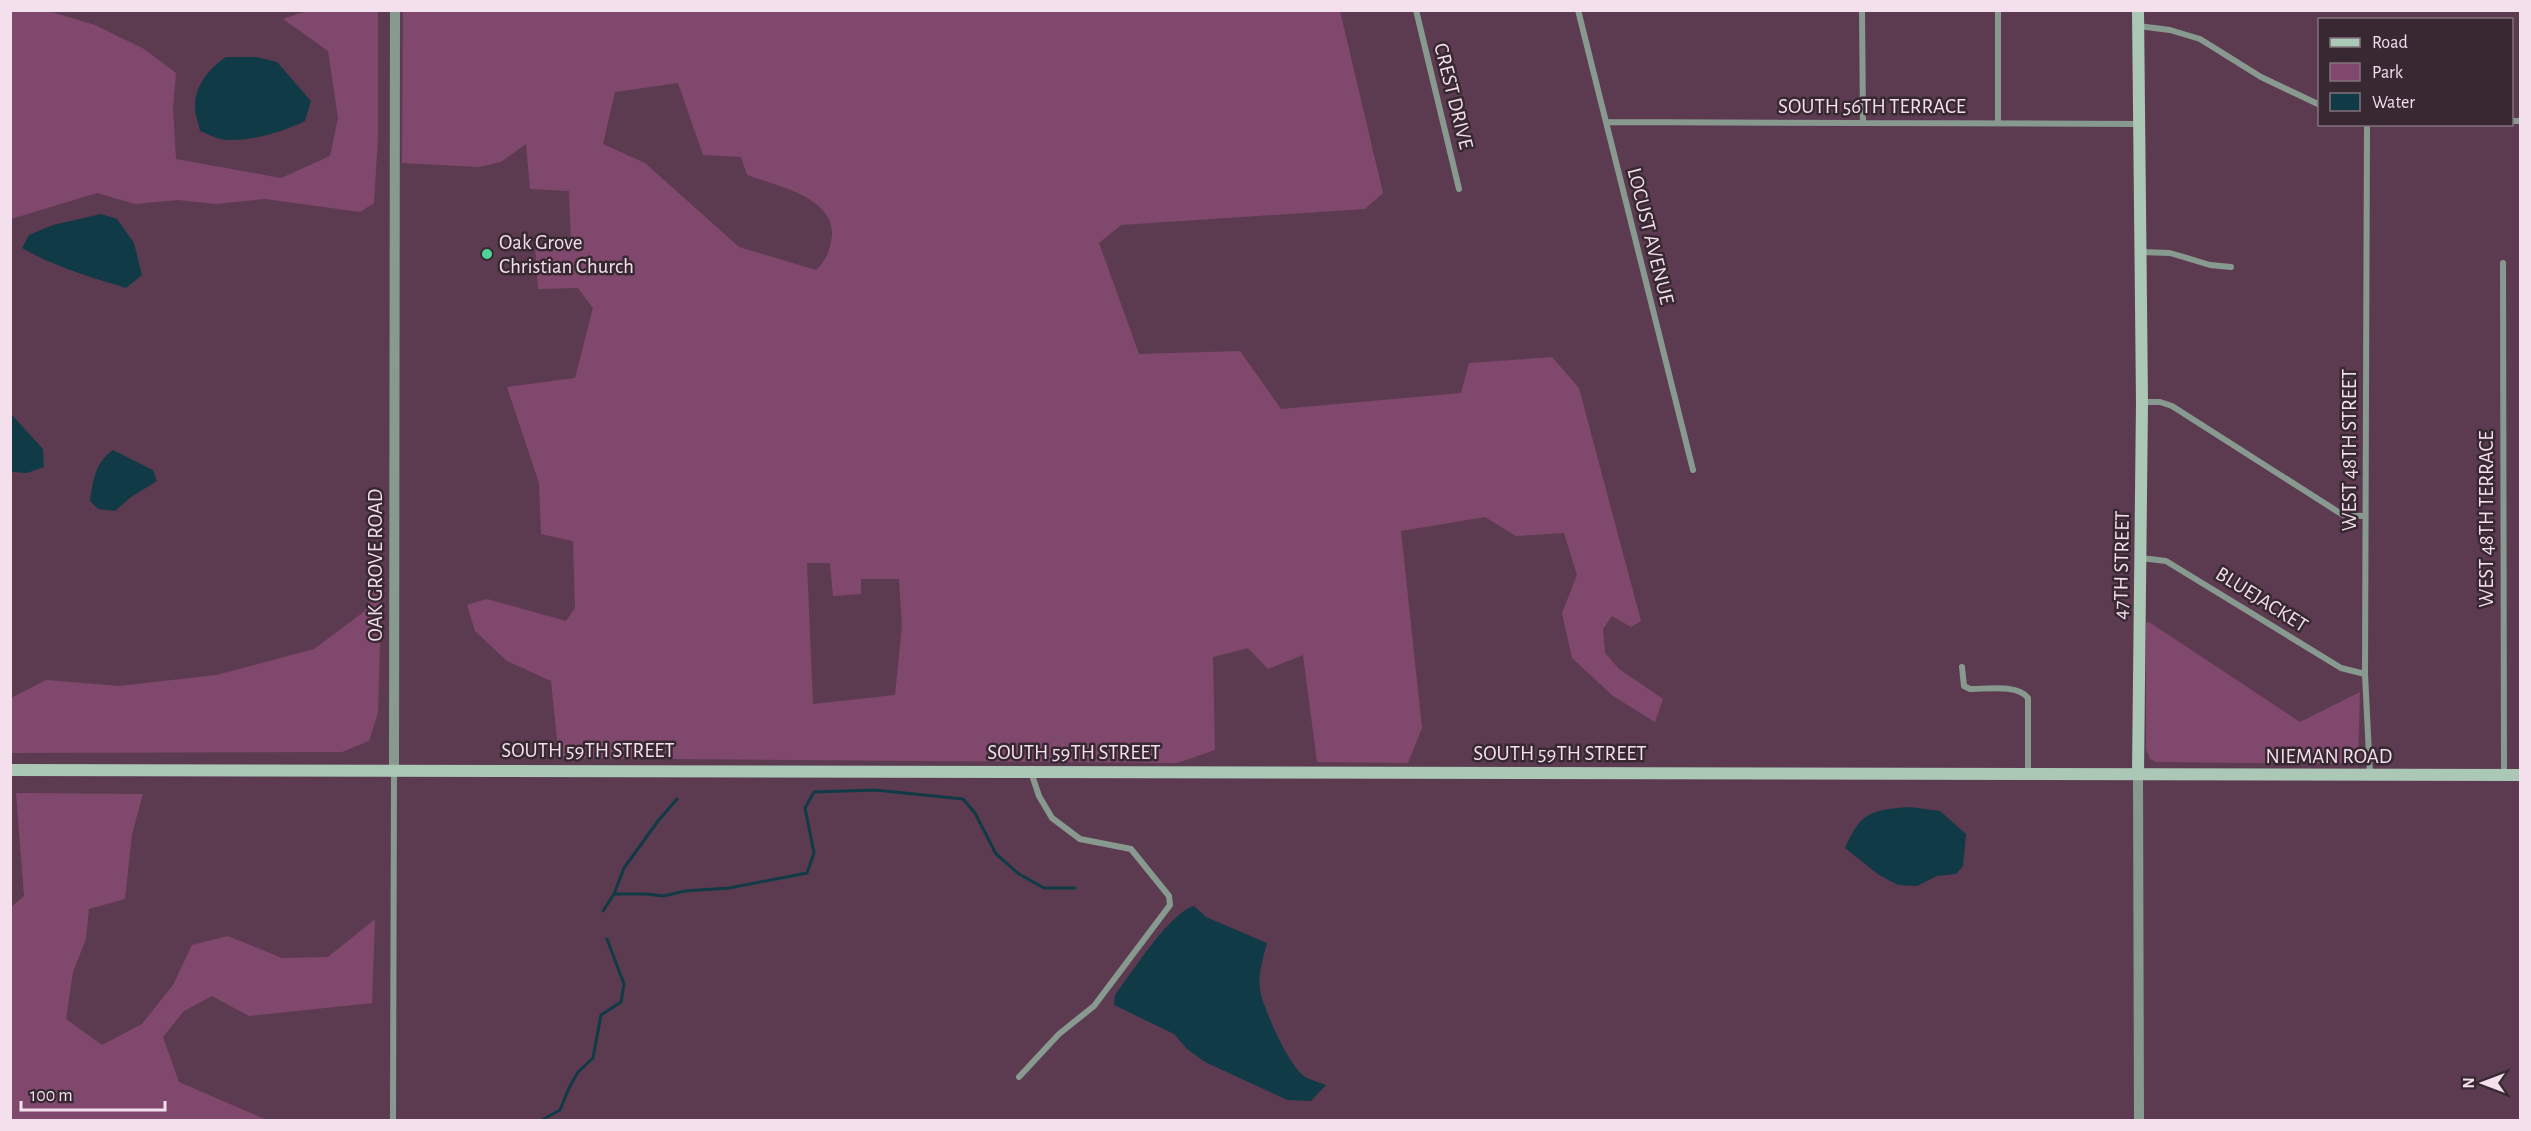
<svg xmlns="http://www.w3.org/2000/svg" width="2531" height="1131" font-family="'Alegreya Sans',sans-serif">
<rect width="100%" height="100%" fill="#5c3b51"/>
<!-- green -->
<path fill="#81486e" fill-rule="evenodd" d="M11,10L48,11L95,25L144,49L176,73L173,108L176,159L281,178L330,156L338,118L328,51L283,19L307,11H378V137L374,203L360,212L265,199L215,204L178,200L135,204L97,193L11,219Z
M403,11H1340L1383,193L1365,209L1121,225L1099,243L1139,354L1240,351L1281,409L1461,393L1469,363L1552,357L1579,388L1641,621L1631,627L1612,616L1603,629L1605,653L1619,669L1663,699L1655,722L1613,696L1572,658L1562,613L1577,575L1564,533L1516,536L1485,517L1401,531L1422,728L1408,763L1317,762L1303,655L1268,669L1248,648L1213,657L1215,750L1177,763L559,758L551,681L507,661L475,631L467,605L487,599L566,621L575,608L573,541L541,534L539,483L507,387L575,378L593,308L578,288L538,289L535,246L571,242L569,191L530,189L526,144L501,162L479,167L402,163ZM678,83L703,155L741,157L747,175C777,186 841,198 831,242C828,255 826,260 816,270L739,247L645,163L603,144L615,92ZM807,563H830L833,596L861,594V579H899L902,626L895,695L813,704Z
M382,570L378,713L369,741L342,752L11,753V698L46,680L119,686L216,675L314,649L365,611Z
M2149,622L2300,722L2360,692L2358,758L2348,764L2156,762L2150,759L2146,749V623Z
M16,793L143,794L132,834L125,899L89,909L86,939L73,972L66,1019L102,1045L142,1024L173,985L192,945L228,936L282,958L328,957L375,919L372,1003L249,1016L212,996L184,1011L163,1037L179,1082L267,1120H11V907L24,896Z"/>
<!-- water -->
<path fill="#103a46" d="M226,57H256L277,62L311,101L305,121C282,132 253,141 227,140C219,140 208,134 200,131C199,124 195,115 195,107C194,87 210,67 226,57Z
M101,214L117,219L134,243L142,275L126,288C90,277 55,267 22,248L29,235L53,225Z
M11,414L43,449L44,467L27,473L11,472Z
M113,450L153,470L157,481L131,497L115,511L98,509L90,501C93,480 95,463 113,450Z
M1910,807L1940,811L1966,834L1963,866L1956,874L1937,876L1917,886L1898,885L1879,875L1845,848C1861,811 1872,810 1910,807Z
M1194,906L1206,917L1267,943C1263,958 1258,974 1260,990C1263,1008 1289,1066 1304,1076C1310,1080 1319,1082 1326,1085L1311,1101L1287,1100L1205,1062L1187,1049L1174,1034L1114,1005L1115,995C1131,974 1170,912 1194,906Z"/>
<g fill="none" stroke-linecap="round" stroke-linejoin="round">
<!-- stream -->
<path stroke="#103a46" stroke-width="3" d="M614,894L624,868L658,821L677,799
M603,911L614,894H646L663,896L685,891L729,888L807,873L814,853L805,808L814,792L875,790L963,799L975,813L996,854L1019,874L1044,888H1075
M542,1120L560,1110L569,1088L578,1072L593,1058L601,1015L621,1002L624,984L607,939"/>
<!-- minor -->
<path stroke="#889a8f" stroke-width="6" d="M1416,10L1459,189
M1578,10L1693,470
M1862,10L1863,122
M2138,26L2170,30L2200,39L2261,77L2320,105
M2512,121H2520
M1606,122L2139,124
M1998,123V10
M2367,124L2365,674L2370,775
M2141,252L2170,253L2210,265L2231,267
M2503,263L2504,775
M2142,402H2160L2172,406L2343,515L2364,516
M2141,558L2166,561L2341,668L2365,674
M1962,667L1964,686L1970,689C1986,689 2018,684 2028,698V773
M1019,1077L1059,1034L1094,1006L1170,905L1169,896L1131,849L1080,839L1052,818L1039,796L1031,772
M393,1120L394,770"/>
<!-- tertiary -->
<path stroke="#889a8f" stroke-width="10" d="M394,769L395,10
M2138,774L2139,1120"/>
<!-- secondary -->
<path stroke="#abc8b7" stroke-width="12" d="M2138,10L2142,402L2138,774
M10,770L2520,775"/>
</g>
<!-- markers -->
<circle fill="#50d398" stroke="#372832" stroke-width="2" cx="487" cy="254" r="6"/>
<g text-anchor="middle" stroke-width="5" stroke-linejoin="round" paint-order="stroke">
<!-- street labels -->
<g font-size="21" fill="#f4dfec" stroke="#372832">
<text transform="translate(1454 96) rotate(76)" y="7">CREST DRIVE</text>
<text x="1872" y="113">SOUTH 56TH TERRACE</text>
<text transform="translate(1651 236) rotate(76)" y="7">LOCUST AVENUE</text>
<text transform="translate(2349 450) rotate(-90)" y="7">WEST 48TH STREET</text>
<text transform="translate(2486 519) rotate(-90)" y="7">WEST 48TH TERRACE</text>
<text transform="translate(375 565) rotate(-90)" y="7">OAK GROVE ROAD</text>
<text transform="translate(2121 565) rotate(-89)" y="7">47TH STREET</text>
<text transform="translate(2262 599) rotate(32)" y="7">BLUEJACKET</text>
<text x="588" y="757">SOUTH 59TH STREET</text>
<text x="1074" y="759">SOUTH 59TH STREET</text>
<text x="1560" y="760">SOUTH 59TH STREET</text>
<text x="2329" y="763">NIEMAN ROAD</text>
</g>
<!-- poi labels -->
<g font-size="21" fill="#f4dfec" stroke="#372832" text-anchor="start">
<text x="499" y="249">Oak Grove<tspan x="499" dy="24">Christian Church</tspan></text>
</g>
</g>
<!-- border -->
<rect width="2531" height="1131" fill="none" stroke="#f4dfec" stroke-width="24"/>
<!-- legend -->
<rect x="2318" y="18" width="195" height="108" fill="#372832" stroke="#83717c" stroke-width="1.5"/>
<rect x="2330" y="38" width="30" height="9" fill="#abc8b7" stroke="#83717c" stroke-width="1.5"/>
<text x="2372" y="48" font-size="18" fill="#f4dfec">Road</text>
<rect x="2330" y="63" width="30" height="18" fill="#81486e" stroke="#83717c" stroke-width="1.5"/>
<text x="2372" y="78" font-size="18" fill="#f4dfec">Park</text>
<rect x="2330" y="93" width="30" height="18" fill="#103a46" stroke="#83717c" stroke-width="1.5"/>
<text x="2372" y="108" font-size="18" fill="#f4dfec">Water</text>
<!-- north arrow -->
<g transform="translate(2483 1083) rotate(270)" stroke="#372832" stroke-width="4.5" paint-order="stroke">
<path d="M0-4.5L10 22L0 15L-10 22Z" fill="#f4dfec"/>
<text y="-9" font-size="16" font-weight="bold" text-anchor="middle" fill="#f4dfec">N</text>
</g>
<!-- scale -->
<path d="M21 1101v9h144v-9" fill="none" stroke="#f4dfec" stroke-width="3"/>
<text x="30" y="1101" font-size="18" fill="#f4dfec" stroke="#372832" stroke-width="4.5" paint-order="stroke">100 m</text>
</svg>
